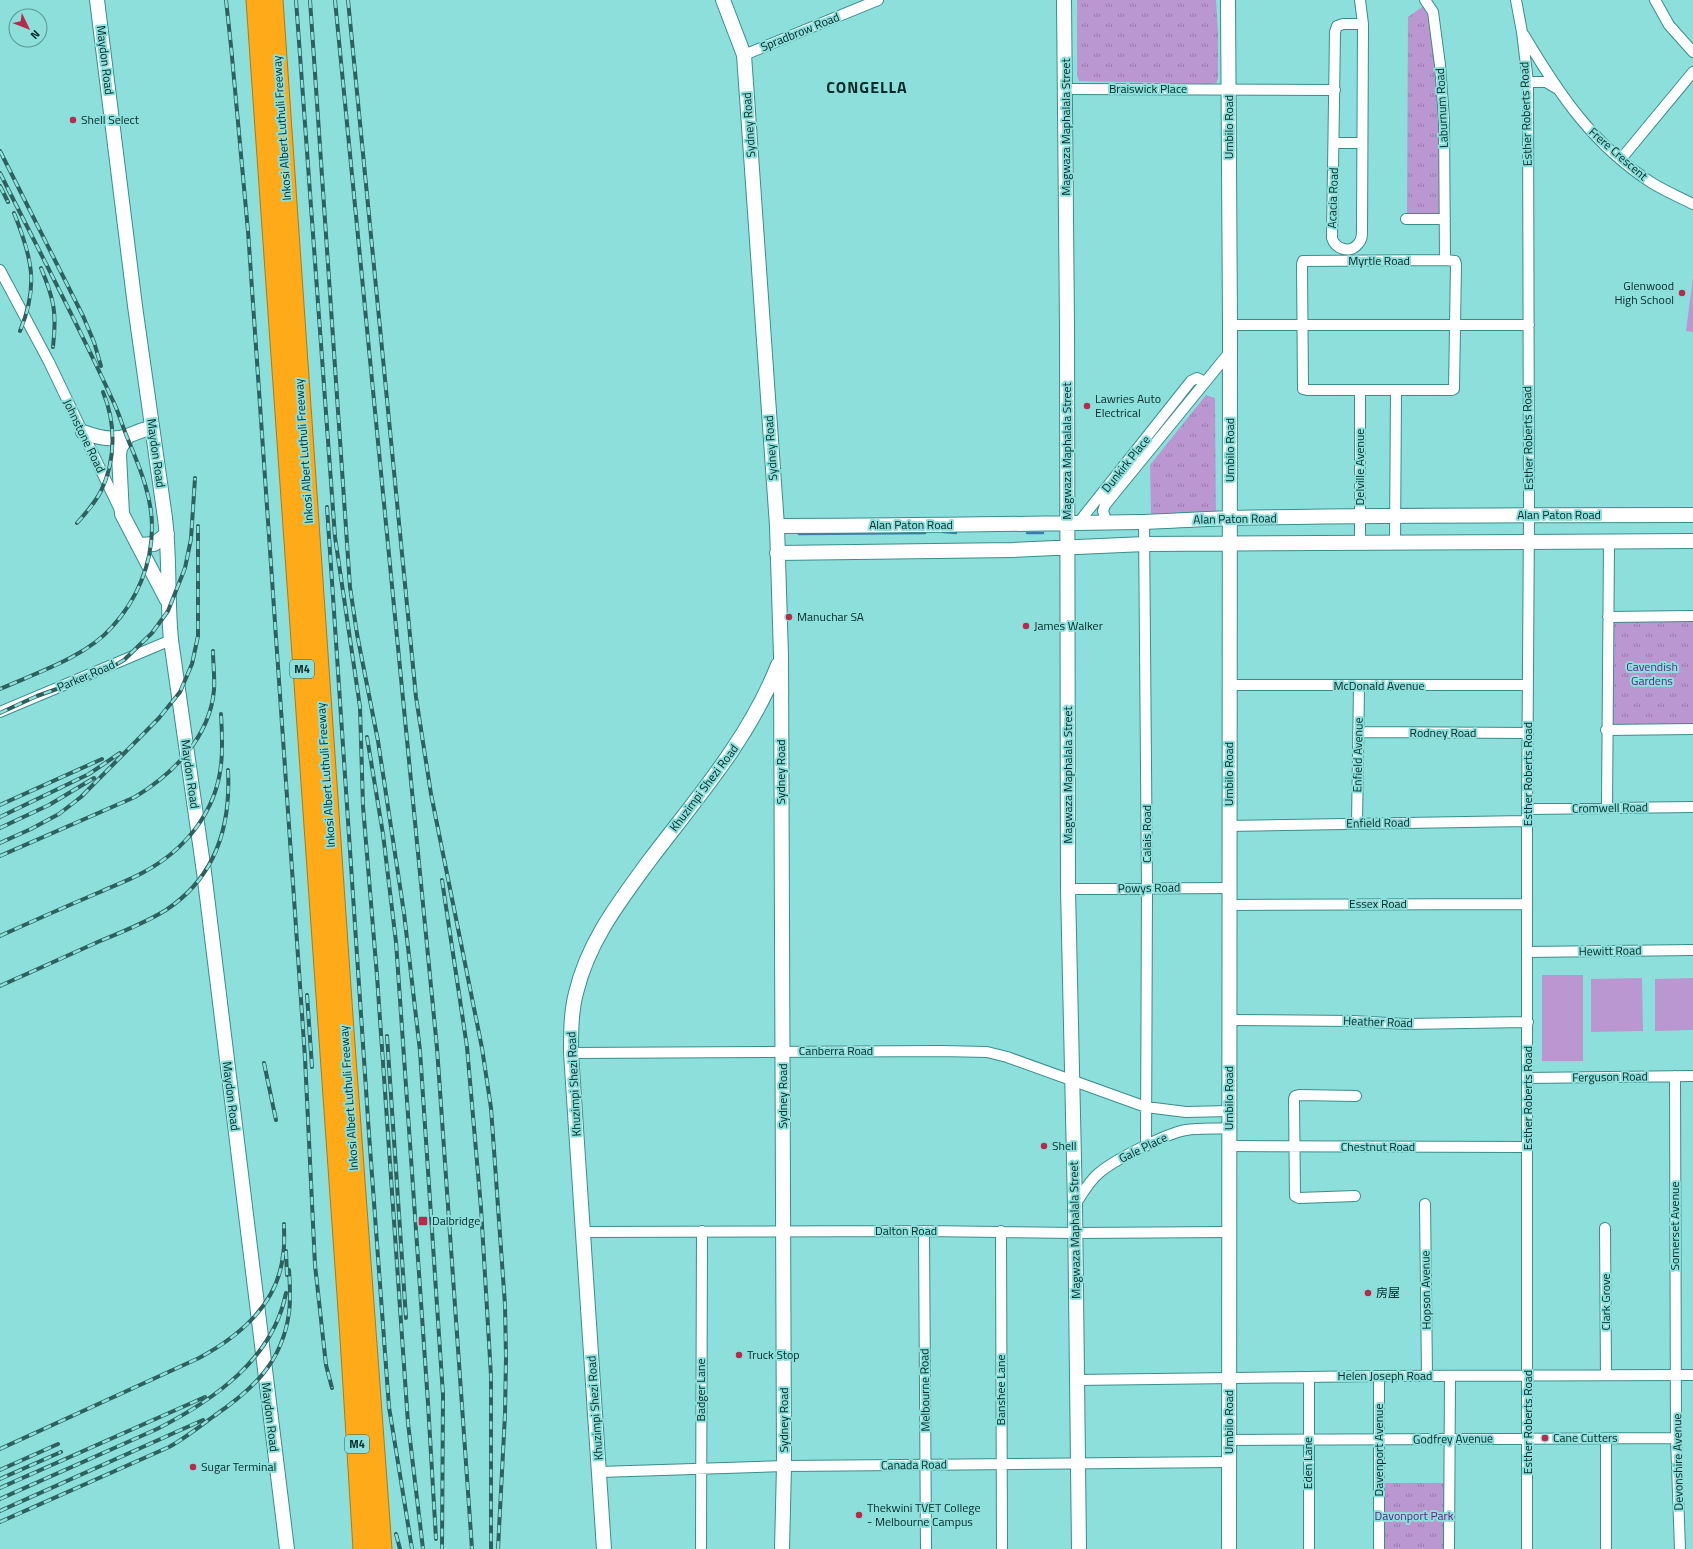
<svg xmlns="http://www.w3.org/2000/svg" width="1693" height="1549" font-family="'Titillium Web','Noto Sans SC',sans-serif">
<defs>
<pattern id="grass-tufts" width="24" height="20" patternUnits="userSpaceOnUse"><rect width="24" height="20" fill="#bb97d1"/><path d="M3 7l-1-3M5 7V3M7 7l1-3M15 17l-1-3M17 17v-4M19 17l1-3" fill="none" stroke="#967baa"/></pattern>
</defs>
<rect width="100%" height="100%" fill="#8cdfdb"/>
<!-- grass -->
<path fill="url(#grass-tufts)" d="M1077,0H1216L1218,33V79L1216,83L1211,84L1079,81L1077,75Z
M1422,7H1427L1437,64L1442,214L1407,213L1408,17Z
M1206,395L1215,398L1216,515H1151L1150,465Z
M1693,621V725L1612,726L1611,622Z
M1382,1483H1446V1549H1382Z"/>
<!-- garden -->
<path fill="#bb97d1" d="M1693,278V332L1686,331Z
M1542,975H1583V1061H1542Z
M1642,978L1643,1031L1591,1032V979Z
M1693,978V1030L1655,1031V979Z"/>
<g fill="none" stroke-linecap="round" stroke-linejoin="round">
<!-- stream -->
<path stroke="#3d78ae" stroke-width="2.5" d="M943,532L956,533
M1027,533H1043
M799,534L925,533"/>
<defs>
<path id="street" d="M1360,0L1363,24L1362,231C1362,236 1362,240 1358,244C1350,254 1335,249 1332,238L1335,32L1337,26L1343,24H1363
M1425,0L1433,12L1440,65L1444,119L1445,260
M1516,0L1522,32L1528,82L1529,515L1527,821V1549
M1655,0L1669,25L1693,52
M1524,35C1559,94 1593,145 1652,183C1665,191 1679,197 1693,204
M744,55L878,0
M1528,82H1546L1556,88
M1066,89L1335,90
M1334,143H1362
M1621,159L1693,72
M1406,219H1445
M1445,260L1455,261L1456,264L1454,389L1452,390H1307L1303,389L1302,264L1303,261Z
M0,270L49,362L120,510
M1230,325H1529
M1079,522L1191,381L1197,378L1205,382
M1144,522L1147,888L1146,1146
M1107,523L1103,511L1105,505L1229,353
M1360,543V390
M1395,543L1396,390
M1608,617L1693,616
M1229,685H1528
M0,712L171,640
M1606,730L1693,729
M1358,732L1528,733
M1607,808L1609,542
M1528,809L1693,807
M1357,824L1359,686
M1229,826L1527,821
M1068,889L1229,888
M1229,905L1527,904
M1528,952L1693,950
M1229,1020L1353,1021L1406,1024L1528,1022
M571,1053L941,1051L987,1052L1007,1057L1146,1107L1186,1112L1229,1111
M1675,1076L1676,1438L1680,1549
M1528,1078L1693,1076
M1229,1146L1528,1147
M1355,1196L1299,1198L1295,1196L1294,1099L1295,1096L1299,1095L1356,1096
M1425,1204L1427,1376
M1075,1205C1082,1194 1089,1181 1099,1173C1114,1160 1167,1133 1186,1130C1200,1128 1215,1129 1229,1128
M1605,1228L1606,1375
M924,1231L926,1549
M1001,1231L1002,1549
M583,1232L924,1231L1075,1233L1229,1232
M1379,1376V1549
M1309,1377V1549
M1076,1380L1379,1376L1693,1375
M1606,1439V1549
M1229,1440L1676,1438
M599,1472L784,1466L1229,1462
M701,1549L702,1231
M1449,1549L1450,1376"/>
<path id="secondary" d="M97,0L135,306L165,518C170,558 167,599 171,640L204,872L287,1549
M723,0L744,55L777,526L781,656L784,1466L782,1549
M1064,0L1067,326L1068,889L1075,1205L1079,1549
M1228,0L1230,325L1229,1549
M83,432C96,437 114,441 127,436C136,433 143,429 152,428
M127,437L120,448L119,455L122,514L167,600
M777,526C898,526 1019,524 1140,522C1171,521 1202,519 1232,518C1386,515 1540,515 1693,515
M138,545L154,544L167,534
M777,553L1013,550L1145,544L1693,541
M604,1549L571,1053C571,1033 571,1012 576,993C588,942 619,902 649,861C696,799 749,739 778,665"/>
<path id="highway" d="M256,0L350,1338L363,1549
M273,0L344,1031L382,1549"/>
</defs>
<!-- street casing -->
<use href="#street" stroke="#398e8c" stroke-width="12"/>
<!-- secondary casing -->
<use href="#secondary" stroke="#398e8c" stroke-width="16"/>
<!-- highway casing -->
<use href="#highway" stroke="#a67d1e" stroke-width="21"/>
<!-- street -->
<use href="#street" stroke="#fff" stroke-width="10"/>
<!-- secondary -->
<use href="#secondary" stroke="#fff" stroke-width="14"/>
<!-- highway -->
<use href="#highway" stroke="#feaa19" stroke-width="19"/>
<defs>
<path id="rail" d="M226,0L231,46L248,231L305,1058L315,1265L326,1365L332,1388
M296,0L335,537L360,707L363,806L377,976L408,1423L423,1549
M310,0L350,587L357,634L378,741L404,913L420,1051L443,1395L442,1549
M335,0L437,1048L472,1549
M348,0L416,697L431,794L482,1048L491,1108L505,1305L506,1358L505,1414L498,1549
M0,151L83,316L94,342L101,366
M0,173C38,249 78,324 113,401C119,413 122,425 127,437C139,466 152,495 152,527C152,564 137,600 112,627C86,657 36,673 0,689
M0,186L8,202
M14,213C32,258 39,285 20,331
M41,268C54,299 57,313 53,347
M327,507L369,1134L389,1407L412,1549
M77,523C86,513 95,503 101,491C116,460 116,423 103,392
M0,713L37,696L102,673L124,660L152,633L168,611L185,568L191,539L195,478
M367,737L383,834L396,942L428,1403L436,1539
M0,805L102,759
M0,817L89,774L120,753
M0,828L49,805L94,778
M0,843L31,829L59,814L81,797L159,718L180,692L192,664L198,636V526
M0,856L135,797C173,774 210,737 214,690C215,677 213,664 213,651
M442,880L467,1047L481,1208L491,1376V1549
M0,936C33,921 67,906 100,892C115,885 130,880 144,872C185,850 216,812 221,765C223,748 222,731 221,714
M0,986C33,971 67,956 100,941C122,932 145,923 166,910C216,877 231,827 228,770
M307,995L312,1067
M387,1036L406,1318
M264,1063L276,1120
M286,1251L287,1275
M0,1449L199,1358C240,1336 278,1304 283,1255C285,1245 284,1234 284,1224
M0,1470L58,1444
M0,1479L61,1452
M0,1488L205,1397
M0,1499L157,1429C214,1400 273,1359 286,1293
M0,1511L203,1420
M0,1522L169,1447C185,1438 199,1427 214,1416C253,1389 282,1363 289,1313C291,1298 290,1284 289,1270
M396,1534L400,1549"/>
</defs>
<!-- rail casing -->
<use href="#rail" stroke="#2d605e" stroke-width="4"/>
<!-- rail -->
<use href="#rail" stroke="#8cdfdb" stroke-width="2.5" stroke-dasharray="8" stroke-linecap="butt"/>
</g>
<!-- markers -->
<g fill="#b9294c" stroke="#8cdfdb" stroke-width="1.5">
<circle cx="73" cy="120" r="4"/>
<circle cx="1682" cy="293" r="4"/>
<circle cx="1087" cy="406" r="4"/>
<circle cx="789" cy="617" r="4"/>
<circle cx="1026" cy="626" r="4"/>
<circle cx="1044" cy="1146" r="4"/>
<rect x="418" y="1216" width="10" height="10" rx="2"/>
<circle cx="1368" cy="1293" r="4"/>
<circle cx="739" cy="1355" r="4"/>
<circle cx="1545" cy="1438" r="4"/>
<circle cx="193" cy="1467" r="4"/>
<circle cx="859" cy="1515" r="4"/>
</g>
<g text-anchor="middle" stroke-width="4" stroke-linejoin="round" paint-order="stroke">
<!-- shield labels -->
<g fill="#8cdfdb" stroke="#2d605e" stroke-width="1">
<rect x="290" y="660" width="24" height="18" rx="3"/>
<rect x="345" y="1435" width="24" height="18" rx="3"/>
</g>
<g font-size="11" font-weight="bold" fill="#042928">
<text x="302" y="673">M4</text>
<text x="357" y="1448">M4</text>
</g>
<!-- street labels -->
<g font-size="12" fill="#042928" stroke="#8cdfdb">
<text transform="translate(800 32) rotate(-22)" y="4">Spradbrow Road</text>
<text transform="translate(105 60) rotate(83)" y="4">Maydon Road</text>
<text x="1148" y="93">Braiswick Place</text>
<text transform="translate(1442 108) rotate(-93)" y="4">Laburnum Road</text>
<text transform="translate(1526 114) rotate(-92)" y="4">Esther Roberts Road</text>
<text transform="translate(749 125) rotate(-94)" y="4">Sydney Road</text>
<text transform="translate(1066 127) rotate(-90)" y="4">Magwaza Maphalala Street</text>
<text transform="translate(1229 127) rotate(-90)" y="4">Umbilo Road</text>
<text transform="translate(282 128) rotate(-94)" y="4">Inkosi Albert Luthuli Freeway</text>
<text transform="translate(1618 154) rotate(41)" y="4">Frere Crescent</text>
<text transform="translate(1333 198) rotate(-88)" y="4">Acacia Road</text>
<text x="1379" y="265">Myrtle Road</text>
<text transform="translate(84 436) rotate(64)" y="4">Johnstone Road</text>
<text transform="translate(1528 438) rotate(-91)" y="4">Esther Roberts Road</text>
<text transform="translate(771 448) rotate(-94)" y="4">Sydney Road</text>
<text transform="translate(1230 450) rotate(-90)" y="4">Umbilo Road</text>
<text transform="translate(304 451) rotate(-94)" y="4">Inkosi Albert Luthuli Freeway</text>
<text transform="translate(1067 451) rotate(-90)" y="4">Magwaza Maphalala Street</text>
<text transform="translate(156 453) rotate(82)" y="4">Maydon Road</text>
<text transform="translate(1126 464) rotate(-51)" y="4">Dunkirk Place</text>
<text transform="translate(1360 467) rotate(-90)" y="4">Delville Avenue</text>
<text x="1559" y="519">Alan Paton Road</text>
<text transform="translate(1235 519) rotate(-1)" y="4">Alan Paton Road</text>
<text x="911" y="529">Alan Paton Road</text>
<text transform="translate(86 676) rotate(-23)" y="4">Parker Road</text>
<text x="1379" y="690">McDonald Avenue</text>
<text x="1443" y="737">Rodney Road</text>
<text transform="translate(1358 755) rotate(-89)" y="4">Enfield Avenue</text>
<text transform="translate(781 772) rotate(-90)" y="4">Sydney Road</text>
<text transform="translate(190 774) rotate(82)" y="4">Maydon Road</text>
<text transform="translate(1229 774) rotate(-90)" y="4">Umbilo Road</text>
<text transform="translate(1528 774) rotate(-90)" y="4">Esther Roberts Road</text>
<text transform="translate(326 775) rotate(-94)" y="4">Inkosi Albert Luthuli Freeway</text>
<text transform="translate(1068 775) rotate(-90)" y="4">Magwaza Maphalala Street</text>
<text transform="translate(704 788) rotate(-53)" y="4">Khuzimpi Shezi Road</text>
<text transform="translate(1610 808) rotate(-1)" y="4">Cromwell Road</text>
<text transform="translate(1378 823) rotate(-1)" y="4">Enfield Road</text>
<text transform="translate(1147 834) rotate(-90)" y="4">Calais Road</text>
<text transform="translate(1149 888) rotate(-1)" y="4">Powys Road</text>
<text x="1378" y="908">Essex Road</text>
<text transform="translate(1610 951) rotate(-1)" y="4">Hewitt Road</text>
<text transform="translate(1378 1022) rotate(2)" y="4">Heather Road</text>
<text x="836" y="1055">Canberra Road</text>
<text transform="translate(1610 1077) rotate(-1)" y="4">Ferguson Road</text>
<text transform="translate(574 1084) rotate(-93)" y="4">Khuzimpi Shezi Road</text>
<text transform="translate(231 1096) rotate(83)" y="4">Maydon Road</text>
<text transform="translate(783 1096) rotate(-90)" y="4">Sydney Road</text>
<text transform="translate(349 1098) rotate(-94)" y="4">Inkosi Albert Luthuli Freeway</text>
<text transform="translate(1229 1098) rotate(-90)" y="4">Umbilo Road</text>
<text transform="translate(1528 1098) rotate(-90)" y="4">Esther Roberts Road</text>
<text x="1378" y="1151">Chestnut Road</text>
<text transform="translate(1143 1148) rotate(-26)" y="4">Gale Place</text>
<text transform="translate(1675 1226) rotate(-90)" y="4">Somerset Avenue</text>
<text transform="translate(1075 1230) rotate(-91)" y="4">Magwaza Maphalala Street</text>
<text x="906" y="1235">Dalton Road</text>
<text transform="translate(1426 1290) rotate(-91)" y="4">Hopson Avenue</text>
<text transform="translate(1606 1302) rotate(-90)" y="4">Clark Grove</text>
<text x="1385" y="1380">Helen Joseph Road</text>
<text transform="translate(701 1390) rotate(-90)" y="4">Badger Lane</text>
<text transform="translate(925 1390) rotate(-91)" y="4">Melbourne Road</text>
<text transform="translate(1001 1390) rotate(-90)" y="4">Banshee Lane</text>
<text transform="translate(595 1408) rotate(-94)" y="4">Khuzimpi Shezi Road</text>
<text transform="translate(270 1417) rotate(83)" y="4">Maydon Road</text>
<text transform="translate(784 1420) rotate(-90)" y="4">Sydney Road</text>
<text transform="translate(1229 1422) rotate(-90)" y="4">Umbilo Road</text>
<text transform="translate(1528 1422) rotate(-90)" y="4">Esther Roberts Road</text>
<text transform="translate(1453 1439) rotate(-1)" y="4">Godfrey Avenue</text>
<text transform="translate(1379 1450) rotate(-90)" y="4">Davenport Avenue</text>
<text transform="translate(1678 1462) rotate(-91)" y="4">Devonshire Avenue</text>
<text transform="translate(1308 1463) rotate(-90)" y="4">Eden Lane</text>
<text transform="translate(914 1465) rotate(-1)" y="4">Canada Road</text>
</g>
<!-- poi labels -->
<g font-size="12" fill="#042928" stroke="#8cdfdb" text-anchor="start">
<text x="81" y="124">Shell Select</text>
<text x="1674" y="290" text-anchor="end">Glenwood<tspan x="1674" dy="14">High School</tspan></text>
<text x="1095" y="403">Lawries Auto<tspan x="1095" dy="14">Electrical</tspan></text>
<text x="797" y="621">Manuchar SA</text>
<text x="1034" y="630">James Walker</text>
<text x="1052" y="1150">Shell</text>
<text x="432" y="1225">Dalbridge</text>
<text x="1376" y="1297">房屋</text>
<text x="747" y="1359">Truck Stop</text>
<text x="1553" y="1442">Cane Cutters</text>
<text x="201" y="1471">Sugar Terminal</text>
<text x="867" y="1512">Thekwini TVET College<tspan x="867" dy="14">- Melbourne Campus</tspan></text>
</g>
<!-- park labels -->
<g font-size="12" fill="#662186" stroke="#8cdfdb">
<text x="1652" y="671">Cavendish<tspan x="1652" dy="14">Gardens</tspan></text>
<text x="1414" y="1520">Davonport Park</text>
</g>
<!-- district labels -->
<g font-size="16" font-weight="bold" letter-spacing="1" fill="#042928" stroke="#8cdfdb">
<text x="867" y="93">CONGELLA</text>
</g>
</g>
<!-- north arrow -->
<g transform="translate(28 28) rotate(133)"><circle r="19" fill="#8cdfdb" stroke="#569693"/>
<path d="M0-3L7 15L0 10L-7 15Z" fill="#b9294c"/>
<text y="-6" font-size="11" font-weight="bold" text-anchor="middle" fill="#042928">N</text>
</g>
</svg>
